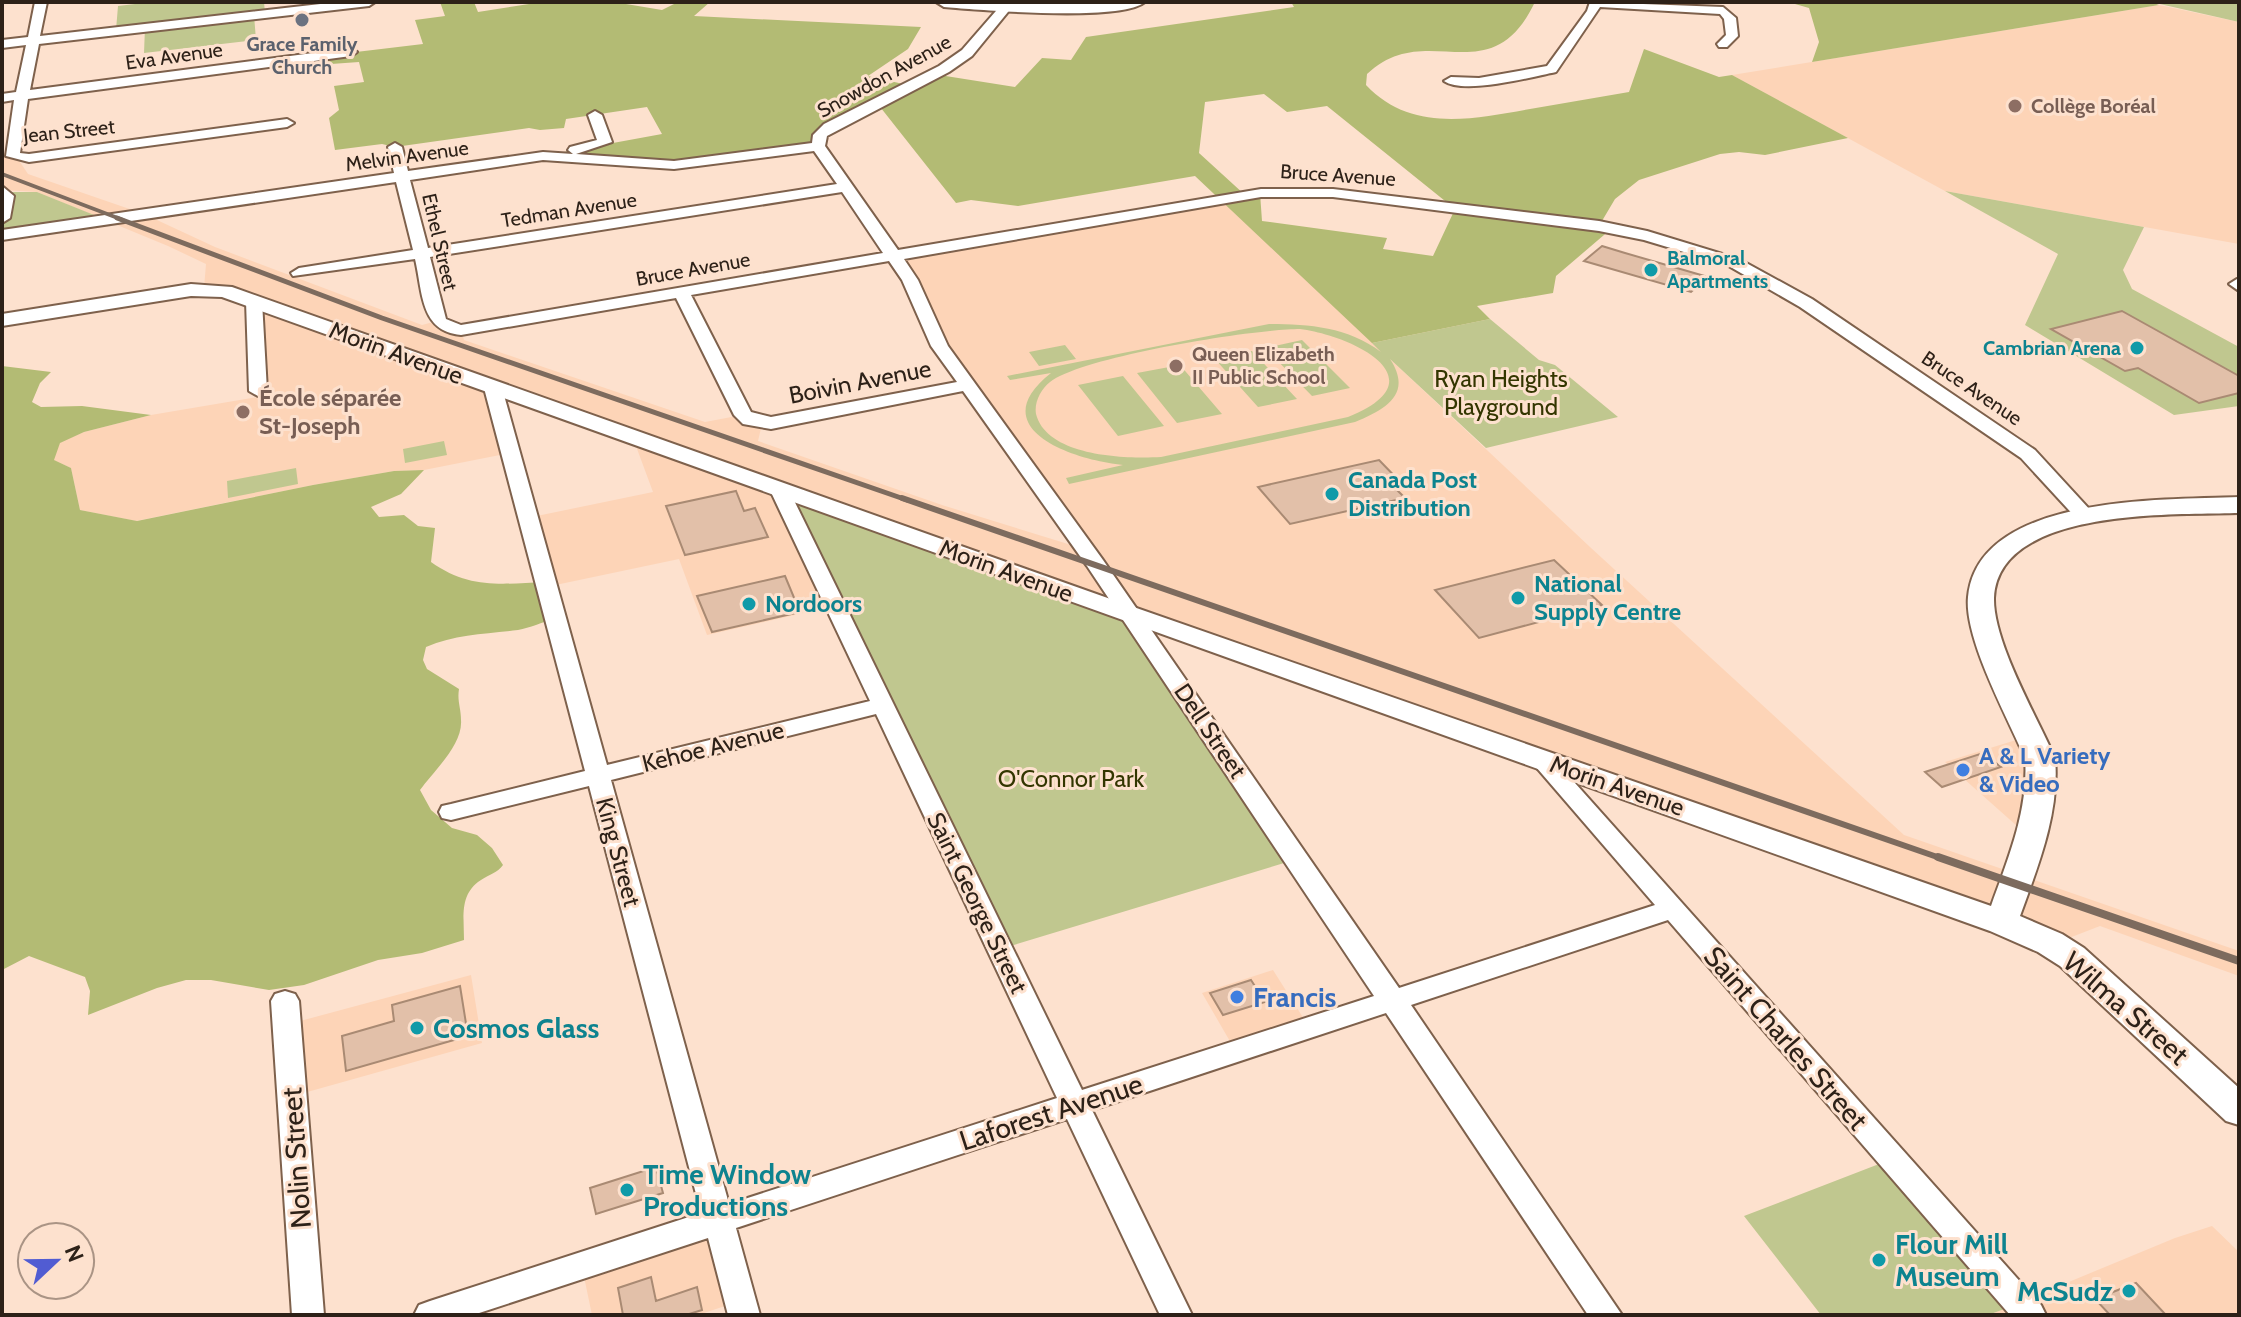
<svg xmlns="http://www.w3.org/2000/svg" width="2241" height="1317" font-family="Cabin,sans-serif">
<rect width="100%" height="100%" fill="#fde1ce"/>
<!-- built -->
<path fill="#fdd4b7" d="M2159,5L2239,22V244L1945,191L1732,75Z
M2,153H10L18,159L28,174L144,214L215,247L422,325L437,321L461,330L464,340L705,422L742,415L762,424L758,441L942,505L1081,548L967,386L893,256L1221,200L1590,547L1904,835L2239,951V976L2100,926L2051,945L1131,616L834,606L707,635L679,559L546,587L527,518L653,492L633,438L493,388L510,453L424,470L394,471L313,485L136,521L80,510L71,468L53,460L60,442L84,432L151,415L257,397L253,302L204,288L206,264L168,246L37,192L2,190Z
M2029,736L2026,834L1945,762Z
M1273,970L1309,1027L1235,1050L1202,993Z
M471,975L482,1043L293,1096L289,1024Z
M715,1223L737,1302L698,1315H592L582,1267Z
M2212,1226L2239,1252V1315H1989L2175,1238Z"/>
<!-- green -->
<path fill="#c0c78f" fill-rule="evenodd" d="M152,2H264L265,13L254,15L256,40L144,53L145,27L116,30L118,6Z
M2151,2H2239V22Z
M1945,191L2144,227L2123,270L2132,289L2239,347V406L2174,415L2025,325L2058,254Z
M9,192H37L104,219L2,234Z
M1490,319L1539,360L1555,365L1618,417L1486,448L1390,359C1413,394 1386,409 1355,422L1069,484L1066,478L1123,465C1072,460 981,428 1051,373L1010,380L1007,376L1269,324C1309,324 1348,327 1381,352L1372,343ZM1300,329C1353,336 1442,379 1348,417L1161,457C1127,459 1047,457 1036,414C1034,402 1041,389 1050,382C1084,356 1255,329 1300,329Z
M1302,340L1350,388L1312,396L1265,348Z
M1065,345L1076,359L1039,366L1029,352Z
M1252,351L1297,399L1258,407L1214,358Z
M1180,365L1222,414L1177,423L1137,373Z
M1123,376L1164,426L1118,436L1078,385Z
M444,441L447,455L405,463L403,449Z
M296,468L298,484L228,498L227,481Z
M779,491L1131,616L1294,860L997,950Z
M1892,1159L2018,1304L1988,1315H1821L1744,1216Z"/>
<!-- forest -->
<path fill="#b3bb74" fill-rule="evenodd" d="M440,2H474L478,12L542,2H614L662,10L678,2H710L694,16L921,27L908,49L868,76L912,86L933,74L1015,87L1042,58L1071,60L1086,37L1294,7L1291,2H1535C1490,96 1427,17 1367,74L1366,85C1411,133 1473,119 1530,109C1563,103 1596,98 1629,92L1644,49L1719,77L1732,75L1848,138L1765,155L1739,152L1720,154L1639,180L1615,199L1599,226L1611,229L1556,276L1553,293L1477,306L1490,319L1372,343L1195,176L1018,206L971,200L956,203L877,103L842,120L817,145L704,162L542,156L662,134L647,107L566,119L564,128L540,130L529,128L395,147L382,144L335,150L329,118L339,110L334,86L364,82L359,62L232,71L264,63L423,44L415,20L445,16ZM1264,94L1287,112L1327,106L1455,209L1433,256L1383,249L1387,238L1262,221L1260,193L1245,195L1199,153L1205,102Z
M1788,2H2151L2159,5L1812,62L1819,42L1809,8Z
M2,366L51,372L40,383L32,402L41,407L82,406L151,415L84,432L60,443L54,460L71,468L80,510L137,521L313,485L394,471L424,470L401,494L371,507L379,517L404,515L418,526L435,528L431,562C469,589 500,584 545,582L554,619C542,622 530,628 518,630C486,634 456,634 426,647L423,660L427,669L459,689C457,701 461,708 461,720C463,744 434,771 420,790L431,810L452,828L477,835L492,848L503,865C497,873 490,874 481,880C459,894 464,917 464,940L422,953L378,960L304,985L269,990L211,980H186L157,988L88,1015L90,991L85,977L29,956L2,970Z"/>
<!-- building -->
<path fill="#e2c0a9" stroke="#a98a73" stroke-width="2" d="M1602,246L1625,253L1708,277L1691,292L1584,261Z
M2122,311L2239,376V393L2199,403L2138,368L2125,371L2051,329Z
M1379,460L1406,488L1397,490L1405,498L1290,524L1258,487Z
M736,491L744,511L755,508L768,537L685,555L666,506Z
M1554,560L1602,605L1479,638L1435,590Z
M785,576L800,612L712,632L697,596Z
M1983,753L2001,767L1942,787L1925,772Z
M1251,980L1265,1002L1223,1015L1210,993Z
M460,986L468,1036L346,1071L342,1036L394,1021L392,1005Z
M656,1167L663,1193L596,1214L590,1188Z
M651,1277L656,1301L697,1287L702,1310L686,1315H623L618,1288Z
M2136,1283L2166,1315H2110L2095,1299Z"/>
<g fill="none" stroke-linecap="round" stroke-linejoin="round">
<defs>
<path id="minor" d="M35,2H47L40,36L338,2H375L369,6L39,44L30,90L351,48L357,52L351,56L28,99L20,153L29,154L287,119L294,123L287,127L29,162L6,156L14,100L2,102V94L16,92L26,45L2,48V40L28,37Z
M1590,2L1723,7L1736,18L1738,36L1727,47H1719L1717,44L1726,35L1724,19L1720,14L1600,7L1556,72C1532,77 1464,95 1444,81L1451,77L1479,78L1547,66L1587,11Z
M1006,3L1012,7L972,56L949,72L827,136L825,146L898,250L1261,189H1333L1599,221L1647,231L1739,259L1812,299L2035,450L2092,512L2095,516L2092,520H2078L2021,458L1800,307L1727,265L1644,240L1599,231L1333,197H1261L904,259L918,280L948,346L1103,560L1399,988L1655,905L1530,760L1534,755H1550L2041,1305L2046,1315H2010L1668,920L1411,1005L1622,1315H1588L1386,1013L1092,1110L1192,1315H1160L1067,1119L736,1228L760,1315H728L708,1238L473,1315H414L419,1305L430,1301L701,1213L589,786L451,820L442,818L439,812L442,806L451,804L585,771L484,388L487,384L493,383L502,388L607,765L870,701L770,490L773,486H787L1082,1090L1374,996L1087,566L963,391L771,429L743,424L734,415L676,298L461,335C420,331 423,293 415,259L293,276L291,273L299,268L413,250L396,182L2,240V230L394,173L388,147L395,143L402,147L408,171L543,152L573,154L568,150L570,147L597,140L588,115L595,111L602,115L612,142L576,154L674,161L812,143L813,135L824,124L939,66L962,50L1002,4ZM814,151L837,184L428,248L410,180L543,160L674,169ZM842,192L883,253L461,325L446,319L430,257ZM889,261L902,280L931,346L957,382L771,417L751,412L691,295ZM876,714L1057,1098L729,1204L611,780Z
M2,186L14,196L10,218L2,223Z
M2237,279L2239,280V291L2229,284Z
M254,296L262,301L267,391L258,396L249,391L246,301Z
M285,991L295,994L299,1001L324,1315H292L271,1001L275,994Z"/>
<path id="tertiary" d="M936,2H1145C1121,22 979,10 944,7Z
M191,284L232,287L1102,596L1991,906C2008,859 2029,809 2025,758C2008,718 1964,639 1968,597C1978,494 2164,500 2239,497V513C2175,515 1998,507 1994,598C1993,642 2037,717 2055,758C2060,812 2038,866 2020,916L2062,934L2084,948L2239,1088V1125L2226,1121L2060,966L2038,952L1990,931L222,297L191,296L2,326V314Z"/>
</defs>
<!-- minor casing -->
<use href="#minor" stroke="#7e614c" stroke-width="4"/>
<!-- tertiary casing -->
<use href="#tertiary" stroke="#7e614c" stroke-width="4"/>
<!-- minor -->
<use href="#minor" fill="#fff" fill-rule="evenodd"/>
<!-- tertiary -->
<use href="#tertiary" fill="#fff" fill-rule="evenodd"/>
<!-- rail-far3 -->
<path stroke="#7d6b5e" stroke-width="4" d="M2,174L123,220"/>
<!-- rail-far2 -->
<path stroke="#7d6b5e" stroke-width="5" d="M117,218L382,318L907,500"/>
<!-- rail-far1 -->
<path stroke="#7d6b5e" stroke-width="6" d="M902,498L1943,859"/>
<!-- rail -->
<path stroke="#7d6b5e" stroke-width="8" d="M1938,857L2239,961"/>
</g>
<!-- markers -->
<circle fill="#6b7280" stroke="#fde1ce" stroke-width="3" cx="302" cy="20" r="8"/>
<g fill="#8d6e63" stroke="#fde1ce" stroke-width="3">
<circle cx="2015" cy="106" r="8"/>
<circle cx="1176" cy="366" r="8"/>
<circle cx="243" cy="412" r="8"/>
</g>
<g fill="#0f9aa8" stroke="#fde1ce" stroke-width="3">
<circle cx="1651" cy="270" r="8"/>
<circle cx="2137" cy="348" r="8"/>
<circle cx="1332" cy="494" r="8"/>
<circle cx="1518" cy="598" r="8"/>
<circle cx="749" cy="604" r="8"/>
<circle cx="417" cy="1028" r="8"/>
<circle cx="627" cy="1190" r="8"/>
<circle cx="1879" cy="1260" r="8"/>
<circle cx="2129" cy="1291" r="8"/>
</g>
<g fill="#3f7fe0" stroke="#fde1ce" stroke-width="3">
<circle cx="1963" cy="770" r="8"/>
<circle cx="1237" cy="997" r="8"/>
</g>
<g text-anchor="middle" stroke-width="6" stroke-linejoin="round" paint-order="stroke">
<!-- far-worship labels -->
<g font-size="20" font-weight="bold" fill="#5b616d" stroke="#fde1ce">
<text x="302" y="51">Grace Family<tspan x="302" dy="23">Church</tspan></text>
</g>
<!-- far-street labels -->
<g font-size="20" fill="#2d2118" stroke="#fde1ce">
<text transform="translate(174 56) rotate(-8)" y="7">Eva Avenue</text>
<text transform="translate(884 76) rotate(-29)" y="7">Snowdon Avenue</text>
<text transform="translate(69 131) rotate(-6)" y="7">Jean Street</text>
<text transform="translate(407 156) rotate(-8)" y="7">Melvin Avenue</text>
<text transform="translate(1338 175) rotate(4)" y="7">Bruce Avenue</text>
<text transform="translate(569 210) rotate(-9)" y="7">Tedman Avenue</text>
<text transform="translate(440 242) rotate(77)" y="7">Ethel Street</text>
<text transform="translate(693 269) rotate(-10)" y="7">Bruce Avenue</text>
<text transform="translate(1972 388) rotate(34)" y="7">Bruce Avenue</text>
</g>
<!-- far-education labels -->
<g font-size="20" font-weight="bold" fill="#785e54" stroke="#fde1ce" text-anchor="start">
<text x="2031" y="113">Collège Boréal</text>
<text x="1192" y="361">Queen Elizabeth<tspan x="1192" dy="23">II Public School</tspan></text>
</g>
<!-- far-culture labels -->
<g font-size="20" font-weight="bold" fill="#0d838f" stroke="#fde1ce" text-anchor="start">
<text x="1667" y="265">Balmoral<tspan x="1667" dy="23">Apartments</tspan></text>
<text x="2121" y="355" text-anchor="end">Cambrian Arena</text>
</g>
<!-- street labels -->
<g font-size="24" fill="#2d2118" stroke="#fde1ce">
<text transform="translate(396 353) rotate(20)" y="8">Morin Avenue</text>
<text transform="translate(860 382) rotate(-11)" y="8">Boivin Avenue</text>
<text transform="translate(1006 571) rotate(20)" y="8">Morin Avenue</text>
<text transform="translate(1210 731) rotate(56)" y="8">Dell Street</text>
<text transform="translate(713 747) rotate(-14)" y="8">Kehoe Avenue</text>
<text transform="translate(1617 786) rotate(19)" y="8">Morin Avenue</text>
<text transform="translate(618 852) rotate(75)" y="8">King Street</text>
<text transform="translate(977 903) rotate(64)" y="8">Saint George Street</text>
</g>
<!-- park labels -->
<g font-size="24" fill="#333600" stroke="#fde1ce">
<text x="1501" y="387">Ryan Heights<tspan x="1501" dy="28">Playground</tspan></text>
<text x="1071" y="787">O'Connor Park</text>
</g>
<!-- education labels -->
<g font-size="24" font-weight="bold" fill="#785e54" stroke="#fde1ce" text-anchor="start">
<text x="259" y="406">École séparée<tspan x="259" dy="28">St-Joseph</tspan></text>
</g>
<!-- culture labels -->
<g font-size="24" font-weight="bold" fill="#0d838f" stroke="#fde1ce" text-anchor="start">
<text x="1348" y="488">Canada Post<tspan x="1348" dy="28">Distribution</tspan></text>
<text x="1534" y="592">National<tspan x="1534" dy="28">Supply Centre</tspan></text>
<text x="765" y="612">Nordoors</text>
</g>
<!-- shop labels -->
<g font-size="24" font-weight="bold" fill="#366cbe" stroke="#fde1ce" text-anchor="start">
<text x="1979" y="764">A &amp; L Variety<tspan x="1979" dy="28">&amp; Video</tspan></text>
</g>
<!-- near-shop labels -->
<g font-size="28" font-weight="bold" fill="#366cbe" stroke="#fde1ce" text-anchor="start">
<text x="1253" y="1007">Francis</text>
</g>
<!-- near-street labels -->
<g font-size="28" fill="#2d2118" stroke="#fde1ce">
<text transform="translate(2126 1008) rotate(41)" y="10">Wilma Street</text>
<text transform="translate(1786 1038) rotate(49)" y="10">Saint Charles Street</text>
<text transform="translate(1051 1112) rotate(-18)" y="10">Laforest Avenue</text>
<text transform="translate(296 1158) rotate(-94)" y="10">Nolin Street</text>
</g>
<!-- near-culture labels -->
<g font-size="28" font-weight="bold" fill="#0d838f" stroke="#fde1ce" text-anchor="start">
<text x="433" y="1038">Cosmos Glass</text>
<text x="643" y="1184">Time Window<tspan x="643" dy="32">Productions</tspan></text>
<text x="1895" y="1254">Flour Mill<tspan x="1895" dy="32">Museum</tspan></text>
<text x="2113" y="1301" text-anchor="end">McSudz</text>
</g>
</g>
<!-- border -->
<rect width="2241" height="1317" fill="none" stroke="#2d2118" stroke-width="8"/>
<!-- north arrow -->
<g transform="translate(56 1261) rotate(68)"><circle r="38" fill="#fde1ce" stroke="#aa9485" stroke-width="2"/>
<path d="M0-6L14 30L0 20L-14 30Z" fill="#515cd2"/>
<text y="-12" font-size="22" font-weight="bold" text-anchor="middle" fill="#2d2118">N</text>
</g>
</svg>
